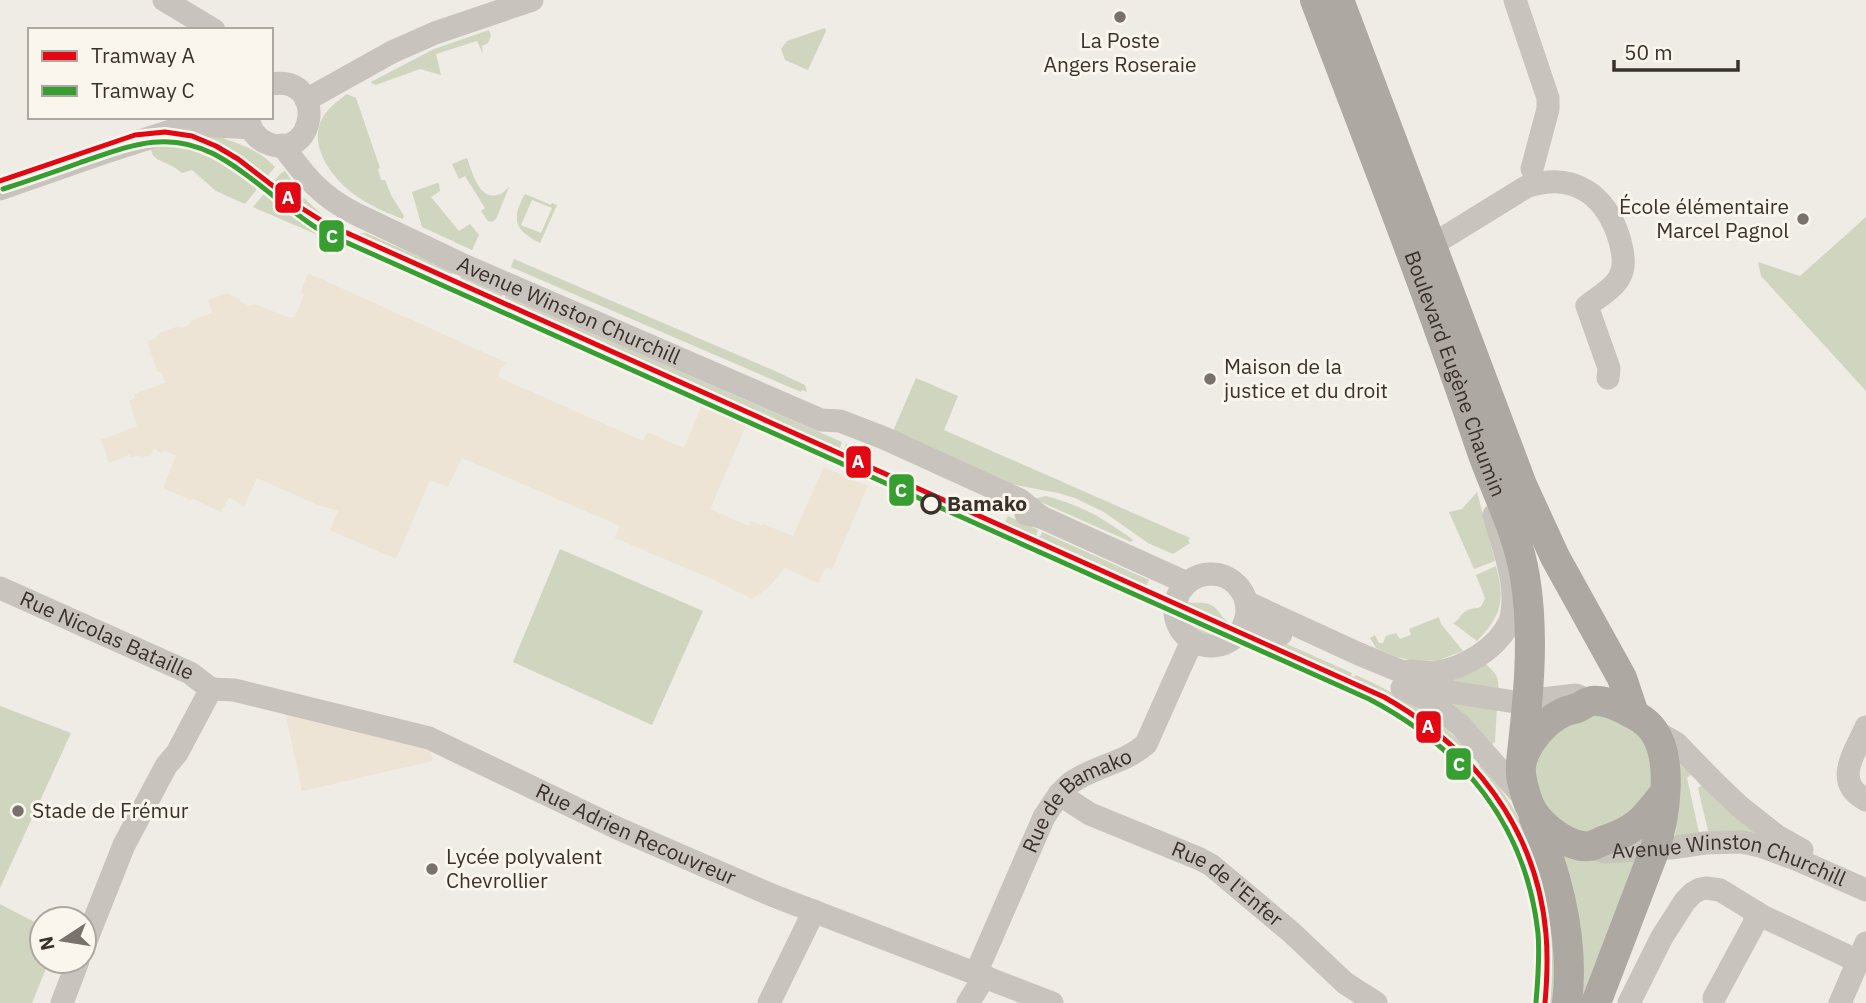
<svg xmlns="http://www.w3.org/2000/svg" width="1866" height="1003" font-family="'IBM Plex Sans',sans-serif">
<rect width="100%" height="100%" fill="#efebe5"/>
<!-- green -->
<path fill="#cfd5bf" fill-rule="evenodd" d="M825,28L826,31L808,70L785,60L781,49L787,41Z
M489,30L491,36L488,43L482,46L483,54L477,41L436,54L441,75L420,69L376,85L371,83V82L434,49Z
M347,94L356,98L380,168L378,169L381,180H385L391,195L404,216L403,219C387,213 371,206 358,197C334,181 306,146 323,117C329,107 338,101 347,94Z
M224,134L225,139C244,145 261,152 275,167L245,204L216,191L192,170L182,173C179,171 176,168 172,166C159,159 149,160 151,141Z
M467,158C472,171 479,203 500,194C504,193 506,189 509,187L496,219L492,222L488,221L481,211L485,208L465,176L459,179L452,164Z
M285,171L303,197L333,225L336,235L334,242L253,207L281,173Z
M437,183L439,184L440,191L431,197L459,231L470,224L479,235L472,250L422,227L412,192Z
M525,194L551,205L552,203L557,205L540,243C514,230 511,219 525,194ZM532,200L552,208L541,233L521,225Z
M1866,217V391L1761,276L1758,262L1800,276Z
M360,233H366L453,272L445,291L347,248L352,237Z
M514,259L775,371L805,385L807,392L802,390L801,392L511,267Z
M461,276L503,294L502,297L504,298L506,296L842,442L840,448L844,450L846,444L870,455L861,475L452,293Z
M916,378L958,396L944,430L1190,538L1188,541L1190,543L1173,554L1148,543L1104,512L1075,498L1058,493L1011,484L893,431Z
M1477,492L1495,561L1474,569L1449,512L1462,509Z
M1045,496C1079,504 1105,519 1133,540L1131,542L1034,499Z
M1008,516L1038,530L1036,536L1040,537L1042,532L1149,580L1141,600L998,536Z
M560,549L703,611L652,725L513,662Z
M1496,566C1505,601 1502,615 1477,641L1453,623C1460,620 1460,614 1466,611C1477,605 1480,613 1485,598L1476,575Z
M1187,602C1195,604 1203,601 1211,605C1219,609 1221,618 1229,622C1211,647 1178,632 1187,602Z
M1439,617L1441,624L1463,651L1439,660L1415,661L1397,657L1376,648L1370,638L1375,635L1379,643H1383L1386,636L1396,633L1400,639L1411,635L1409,629Z
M1271,637L1352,673L1351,676L1354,677L1356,675C1403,696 1440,720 1476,757L1462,770C1447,755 1431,740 1413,727C1367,696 1313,676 1263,654Z
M1482,661C1495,672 1500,675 1498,694L1439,677Z
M1401,678L1497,706L1495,742L1491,745Z
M0,706L71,733L0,888Z
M1600,711L1645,737L1654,789L1612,832H1576L1546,812L1533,770L1550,729Z
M1677,758L1695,771L1687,778L1700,837H1675L1678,796Z
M1481,764C1517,806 1542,855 1548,911L1533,914C1522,862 1500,816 1466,775Z
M1705,782L1772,838L1709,835L1698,788Z
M1563,855L1639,856L1587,1003H1575Z
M0,904L42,926V961H49L32,1003H0Z
M1549,918H1555L1557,1003H1534L1538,965L1534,921Z"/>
<!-- plaza -->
<path fill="#ede4d5" d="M308,273L507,363L501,368L498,377L643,441L648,432L684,448L701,407L746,426L710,509L749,526L751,521L762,526L763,524L793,536L824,467L868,486L832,569L826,567L818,583L785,568L768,588L752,599L714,580L615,538L620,526L462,458L448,487L430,480L396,559L330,530L338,511L318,505L257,478L244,506L229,497L221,512L192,498L191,500L163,488L176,456L170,453H168L166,451L161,453L154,449L150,457L146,456L140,457L139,455L132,457L128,454L127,456L109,463L101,440L137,426L129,401L135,398L134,394L166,382L162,375V373L157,371L147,341L155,339L159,333L179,326L180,328L187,326L193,320L212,313L208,300L227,293L240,299V301L249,306L254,304L290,318L295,317L304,295L301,291Z
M285,712L430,751L433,761L302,791Z"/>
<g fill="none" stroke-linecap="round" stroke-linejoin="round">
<!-- minor -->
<g stroke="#c9c3bd" stroke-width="23">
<path d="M164,0L214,30"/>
<path d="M1515,0L1548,98V109L1532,169"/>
<path d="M306,100L392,52L435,33L532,0"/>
<path d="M248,117C250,129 255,138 267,143C315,164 329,75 271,84"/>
<path id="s1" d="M282,145C306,177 320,196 356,214L461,264L821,420L840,421L884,438L1020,500L1041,517"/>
<path d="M0,189L109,151L177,129L201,125L251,128"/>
<path d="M1432,245L1526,187C1574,170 1607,196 1620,241C1623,253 1626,267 1619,278C1613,289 1597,298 1587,306L1609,368L1608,378"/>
<path d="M1026,514L1041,517L1187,583"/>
<circle cx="1211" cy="610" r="36"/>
<path id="s2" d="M0,588L190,673L211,689"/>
<path d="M1246,602L1359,654L1451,692L1515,702L1576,695L1589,701"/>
<path d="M1245,621L1258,624L1281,634"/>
<path d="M1409,671C1418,671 1428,673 1436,672C1464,669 1499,647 1510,621C1513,613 1513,603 1513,595C1512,568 1501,541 1494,515"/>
<path d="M1402,688L1426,699L1460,725L1526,800"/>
<path id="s3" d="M211,689L234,690L429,738L617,828L774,896L1052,1003"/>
<path d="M1866,727C1855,753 1832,782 1866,800"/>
<path d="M1653,730L1676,743L1713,781L1739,806L1777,836L1802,850"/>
<path id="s4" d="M1059,794L1090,814L1200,859L1211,865L1291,932L1345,983L1376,1003"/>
<path id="s5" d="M1589,846L1605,852L1671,848L1705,843L1742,842L1760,846L1798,860L1866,890"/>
<path d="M84,946L124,845L166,766L177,753L211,689"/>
<path id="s6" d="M976,973L1044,817C1052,805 1060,791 1072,782C1095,766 1125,763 1146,744L1192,641"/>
<path d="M1714,998L1754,924L1756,912"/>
<path d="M62,1003L78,961"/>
<path d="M769,1003L814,911"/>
<path d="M968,1003L985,976"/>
<path d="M1629,1003L1662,937L1685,901L1693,893L1700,889L1706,888L1720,890L1764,917L1847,956L1857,963"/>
<path d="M1840,1003L1866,943"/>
</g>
<!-- major -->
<g stroke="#aea8a2" stroke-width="30">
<path id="s7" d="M1315,0C1372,150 1431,300 1482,452C1497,494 1518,533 1525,577C1535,638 1528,701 1521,762"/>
<path d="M1339,0L1522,485L1555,557L1622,678L1634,714"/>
<path d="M1534,818C1558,876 1575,940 1567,1003"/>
<path d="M1596,1003L1655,849C1665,817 1674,759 1653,730C1647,722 1636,715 1627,711C1617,705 1603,700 1592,701C1586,702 1582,706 1577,708C1572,710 1567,710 1562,713C1545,721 1527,742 1522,761C1519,771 1522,782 1525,792C1529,809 1537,820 1551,831C1561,839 1577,848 1590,846C1595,845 1600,842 1605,840C1637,830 1645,818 1665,792"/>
</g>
<defs>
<path id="tram-1" d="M0,181L135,135L165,132L192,136L216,146L238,159L303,209L327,224L1384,697C1473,747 1537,829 1546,934C1548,957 1547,980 1545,1003"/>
<path id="tram-2" d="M3,189C28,181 54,172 79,163C127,147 165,129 214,154C253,175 285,209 323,232L1369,699C1463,748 1526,825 1538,933C1540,956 1538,979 1536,1002"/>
</defs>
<!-- tram-1 casing -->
<use href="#tram-1" stroke="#faf6ee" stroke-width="10"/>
<!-- tram-2 casing -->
<use href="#tram-2" stroke="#faf6ee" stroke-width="10"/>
<!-- tram-1 -->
<use href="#tram-1" stroke="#e30613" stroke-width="5"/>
<!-- tram-2 -->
<use href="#tram-2" stroke="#379e32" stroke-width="5"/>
</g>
<!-- markers -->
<g fill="#79726c" stroke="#faf6ee" stroke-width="2.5">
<circle cx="1120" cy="17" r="7"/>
<circle cx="1803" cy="219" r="7"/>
<circle cx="1210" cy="379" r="7"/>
<circle cx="18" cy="811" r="7"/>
<circle cx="432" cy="869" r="7"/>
</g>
<circle fill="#faf6ee" stroke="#3a312b" stroke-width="3.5" cx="931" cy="504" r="9"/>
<g text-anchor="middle" stroke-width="6" stroke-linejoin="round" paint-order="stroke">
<!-- poi labels -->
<g font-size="21" fill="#3a312b" stroke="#faf6ee" text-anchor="start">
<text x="1120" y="48" text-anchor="middle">La Poste<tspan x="1120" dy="24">Angers Roseraie</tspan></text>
<text x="1789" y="214" text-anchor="end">École élémentaire<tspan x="1789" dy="24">Marcel Pagnol</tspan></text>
<text x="1224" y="374">Maison de la<tspan x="1224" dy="24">justice et du droit</tspan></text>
<text x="32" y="818">Stade de Frémur</text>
<text x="446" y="864">Lycée polyvalent<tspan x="446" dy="24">Chevrollier</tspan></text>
</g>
<!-- street labels -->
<g font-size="21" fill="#3a312b" stroke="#faf6ee">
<text dy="7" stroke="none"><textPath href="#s1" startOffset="336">Avenue Winston Churchill</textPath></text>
<text dy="7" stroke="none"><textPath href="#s7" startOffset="399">Boulevard Eugène Chaumin</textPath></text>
<text dy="7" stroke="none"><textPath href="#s2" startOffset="117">Rue Nicolas Bataille</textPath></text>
<text dy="7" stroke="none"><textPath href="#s6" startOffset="206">Rue de Bamako</textPath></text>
<text dy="7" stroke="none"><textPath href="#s3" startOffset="452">Rue Adrien Recouvreur</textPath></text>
<text dy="7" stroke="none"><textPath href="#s5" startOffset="144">Avenue Winston Churchill</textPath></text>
<text dy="7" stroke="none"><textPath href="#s4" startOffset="192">Rue de l'Enfer</textPath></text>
</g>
<!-- stop labels -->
<g font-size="21" font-weight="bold" fill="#3a312b" stroke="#faf6ee" text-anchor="start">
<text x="947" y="511">Bamako</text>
</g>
</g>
<g stroke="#faf6ee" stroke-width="2.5">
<rect x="274" y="181" width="28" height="33" rx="7" fill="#e30613"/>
<rect x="318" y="219" width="27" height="34" rx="7" fill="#379e32"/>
<rect x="845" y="445" width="27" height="34" rx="7" fill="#e30613"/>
<rect x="888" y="473" width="27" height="34" rx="7" fill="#379e32"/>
<rect x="1415" y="710" width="27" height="34" rx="7" fill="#e30613"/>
<rect x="1445" y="747" width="27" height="34" rx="7" fill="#379e32"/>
</g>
<g font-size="19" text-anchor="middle" font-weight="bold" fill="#fff">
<text x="288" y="204">A</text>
<text x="332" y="243">C</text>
<text x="858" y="468">A</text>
<text x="901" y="497">C</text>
<text x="1428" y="733">A</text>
<text x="1459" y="771">C</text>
</g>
<!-- legend -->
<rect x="28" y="28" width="245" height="91" fill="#faf6ee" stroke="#ada7a0" stroke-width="2"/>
<rect x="42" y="51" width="35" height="10" fill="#e30613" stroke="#ada7a0" stroke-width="2"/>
<text x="91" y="63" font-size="21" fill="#3a312b">Tramway A</text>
<rect x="42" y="86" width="35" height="10" fill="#379e32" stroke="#ada7a0" stroke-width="2"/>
<text x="91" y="98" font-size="21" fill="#3a312b">Tramway C</text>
<!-- north arrow -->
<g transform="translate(63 940) rotate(258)"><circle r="33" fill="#faf6ee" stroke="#ada7a0" stroke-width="2"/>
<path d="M0-5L12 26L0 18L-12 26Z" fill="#79726c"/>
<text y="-10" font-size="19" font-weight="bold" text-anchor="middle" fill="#3a312b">N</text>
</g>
<!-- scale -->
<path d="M1614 60v10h124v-10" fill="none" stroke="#3a312b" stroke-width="3.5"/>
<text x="1624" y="60" font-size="21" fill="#3a312b" stroke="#faf6ee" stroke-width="5" paint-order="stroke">50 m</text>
</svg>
